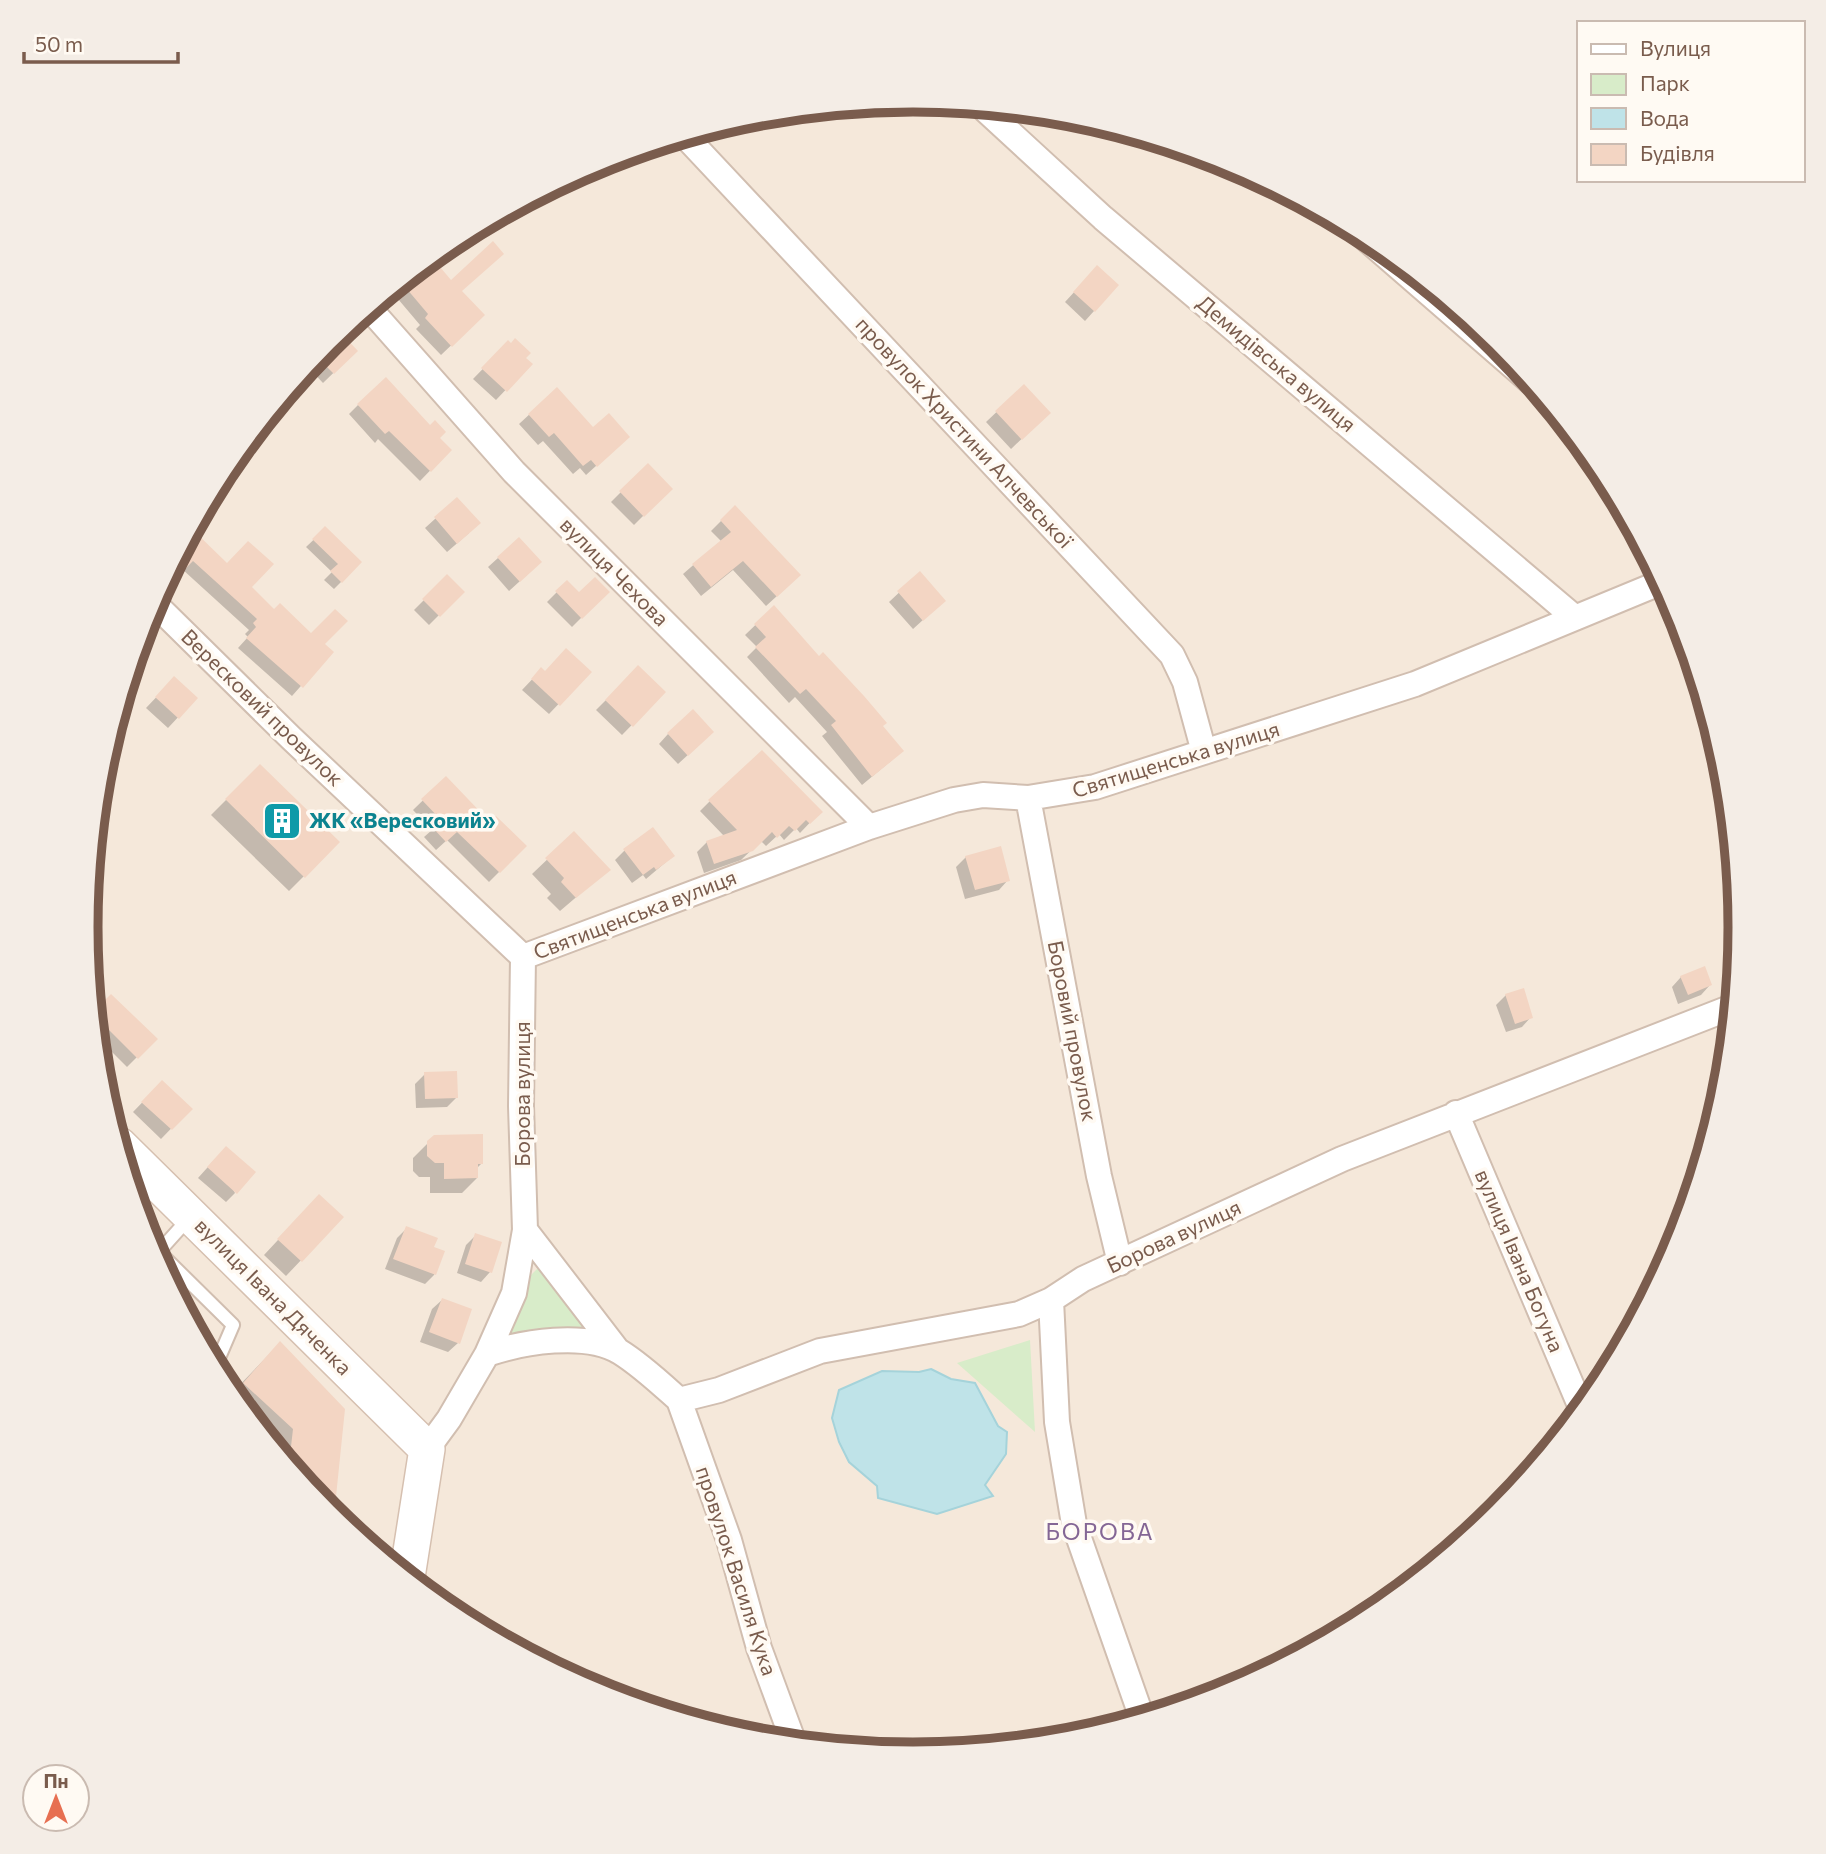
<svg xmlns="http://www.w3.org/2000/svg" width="1826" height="1854" font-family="Commissioner,sans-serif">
<rect width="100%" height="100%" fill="#fdf6ec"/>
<!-- residential -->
<path fill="#f5e8da" d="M88 927a825 825 0 1 1 1650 0a825 825 0 1 1-1650 0Z"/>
<!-- green -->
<path fill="#d8ecc9" d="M538,1268H545L598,1332L508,1335L529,1277Z
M1030,1340L1035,1432L957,1363Z"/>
<!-- water -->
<path fill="#bfe3e8" stroke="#a5d3da" stroke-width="2" d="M931,1369L951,1379L975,1383L998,1426L1007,1432L1006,1454L985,1485L993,1496L937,1514L878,1498L877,1486L849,1462L839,1442L832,1418L839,1390L882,1371L919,1372Z"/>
<!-- shadow -->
<path fill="#0003" d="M426,262L483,315L441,355L416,329L420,325L398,299L395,302L387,293Z
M1088,277L1094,311L1085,321L1065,302Z
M339,333L356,351L323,383L308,367Z
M508,343L530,364L496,400L473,379Z
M1024,386L1049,413L1011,449L986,422Z
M557,389L593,429L618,446L586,475L580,468L573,474L543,441L538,445L519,424Z
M358,405L438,438L450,450L420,481L378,439L375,443L349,414Z
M648,465L671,488L634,525L611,502Z
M457,499L469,533L447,552L425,528Z
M735,507L789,585L766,606L733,570L701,596L683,574L721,541L711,531Z
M325,529L360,563L334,589L324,580L332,572L306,547Z
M191,531L274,612L331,652L292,696L238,648L248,637L245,634L249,630L182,569L173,578L169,573Z
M498,558L530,572L509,591L488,567Z
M920,573L934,610L913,629L889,602Z
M447,577L462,592L429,625L414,610Z
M567,582L579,595L607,592L572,627L547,602Z
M773,608L881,726L892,760L862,785L822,736L827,732L795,697L789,703L747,657L757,647L745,635Z
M638,668L664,692L622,735L596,710Z
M541,670L545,673L589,672L549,714L522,690Z
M165,688L196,698L168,728L146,708Z
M668,734L702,742L678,764L659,744Z
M260,766L338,842L289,891L211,815Z
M446,778L490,825L525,846L489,882L447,840L436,850L424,837L432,830L413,810Z
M710,801L820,812L800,833L796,828L784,840L779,834L766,846L761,841L741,860L704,873L697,852L707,842L724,836L700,811Z
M574,834L608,870L560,911L547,898L551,894L532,874Z
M625,850L673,856L646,879L643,875L632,883L615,860Z
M966,857L1008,880L999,890L965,899L956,867Z
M1681,977L1710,985L1701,995L1678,1004L1672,987Z
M92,993L155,1039L127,1067L97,1037Z
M1506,995L1531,1017L1522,1027L1506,1032L1496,1005Z
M425,1074L456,1098L447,1107L416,1108L415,1084Z
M162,1082L190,1109L161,1139L133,1112Z
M428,1143L482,1163L477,1168V1178L462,1193H430V1177H419L413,1171V1158Z
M216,1158L235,1193L226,1202L198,1178Z
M305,1211L342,1217L286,1276L264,1255Z
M407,1228L432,1248L443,1252L434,1275L425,1284L385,1269L397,1238Z
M476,1235L490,1272L481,1282L457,1273L466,1245Z
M442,1300L458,1343L448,1352L420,1342L432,1309Z
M280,1343L343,1410L332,1515L231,1394Z"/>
<!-- building -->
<path fill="#f3d5c3" d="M493,241L504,254L462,291L485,315L452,347L425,318L428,314L401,282L427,261L431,265L435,261L451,280Z
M1097,265L1119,285L1095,312L1073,292Z
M340,332L358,351L334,374L316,356Z
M515,338L531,353L526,358L533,364L507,392L481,368L508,340L511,343Z
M386,377L430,425L435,420L446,432L440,438L452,450L431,472L389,431L385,434L357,404Z
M1024,384L1051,413L1022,440L995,411Z
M557,387L593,427L609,413L630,437L597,467L591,460L583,466L554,433L549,437L528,414Z
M648,463L673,489L644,517L619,491Z
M457,497L481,523L457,544L434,517Z
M735,505L801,575L777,597L743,561L711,587L692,564L731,532L720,520Z
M325,526L362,562L342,583L330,571L338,564L312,539Z
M192,529L227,563L248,541L274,564L252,587L274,609L280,603L311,633L335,609L348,621L325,644L334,652L303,688L246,638L256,627L253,623L257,619L193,561L165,589L162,586Z
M519,537L542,562L520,582L497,557Z
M920,571L946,601L923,621L897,591Z
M447,574L465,592L440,617L422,599Z
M595,577L610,592L582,619L555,591L567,580L579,592Z
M774,605L819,656L823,652L864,696L887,723L883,726L904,751L872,777L831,725L836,721L806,689L800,694L755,647L766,637L754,624Z
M566,648L592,672L560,706L531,679L541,667L545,671Z
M638,665L666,692L633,727L605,700Z
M174,676L198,698L179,719L155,697Z
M693,709L714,732L688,756L667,733Z
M762,750L823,812L810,824L806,820L795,831L789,826L777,838L772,832L753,851L714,864L706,841L737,830L708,800Z
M260,764L340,842L305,878L225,799Z
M446,776L490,822L496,816L527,846L500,873L457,832L446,842L432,827L440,819L421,799Z
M653,827L675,856L656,870L654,867L643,875L623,849Z
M574,831L611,870L576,898L561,882L564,878L545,858Z
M1001,846L1010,881L975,890L965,856Z
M1705,966L1712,985L1688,995L1680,976Z
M1524,988L1533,1018L1515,1024L1505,994Z
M111,994L158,1039L138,1059L95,1016L94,1011Z
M457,1071L458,1098L425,1099L424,1072Z
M162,1080L193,1109L172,1130L141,1102Z
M483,1134V1164H478V1178L444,1179V1163H435L427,1156V1141L434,1135Z
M226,1146L256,1172L237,1194L207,1167Z
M319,1194L344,1217L302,1262L277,1239Z
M406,1226L438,1238L434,1247L445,1251L436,1275L393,1259Z
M475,1233L502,1242L492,1273L465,1264Z
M442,1298L472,1309L460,1344L429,1332Z
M280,1341L345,1409L334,1516L289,1464L293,1429L243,1383Z"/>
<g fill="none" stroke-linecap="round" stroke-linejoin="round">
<defs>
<path id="lane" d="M159,1252L233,1325L215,1367
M155,1256L190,1217"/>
<path id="street" d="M981,106L1103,218L1574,617
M685,136L1172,655L1185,682L1204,752
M1356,230L1531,382
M369,308L514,472L869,827
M153,602L291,738L523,957
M1028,798L1099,1176L1120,1263
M523,957L869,827L954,800L983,795L1028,798L1095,787L1415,684L1662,582
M1456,1113L1582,1410
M525,1230L618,1351
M1051,1300L1057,1422L1074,1524L1142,1718
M487,1354L514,1293L525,1230L521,1106L523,957
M679,1400L729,1540L759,1648L794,1743
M427,1449L449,1419L487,1354C522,1342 586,1331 620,1352C641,1365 660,1383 679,1400L719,1390L820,1351L1019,1314L1051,1300L1083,1279L1342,1159L1732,1007"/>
<path id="secondary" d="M119,1145L427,1449L407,1577"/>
</defs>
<!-- lane casing -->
<use href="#lane" stroke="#d1beb0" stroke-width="16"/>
<!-- street casing -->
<use href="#street" stroke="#d1beb0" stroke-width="28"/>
<!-- secondary casing -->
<use href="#secondary" stroke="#d6c0b0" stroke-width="38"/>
<!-- lane -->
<use href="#lane" stroke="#fff" stroke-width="12"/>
<!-- street -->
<use href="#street" stroke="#fff" stroke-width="24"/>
<!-- secondary -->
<use href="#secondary" stroke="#fff" stroke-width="35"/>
</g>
<!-- icons -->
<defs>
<symbol id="building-square" viewBox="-11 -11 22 22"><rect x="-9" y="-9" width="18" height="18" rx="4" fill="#0f9aa8" stroke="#fffaf3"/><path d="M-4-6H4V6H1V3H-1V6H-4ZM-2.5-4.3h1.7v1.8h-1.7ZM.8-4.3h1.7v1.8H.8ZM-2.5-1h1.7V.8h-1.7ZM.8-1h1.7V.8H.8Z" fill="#fff"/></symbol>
</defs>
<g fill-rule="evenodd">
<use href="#building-square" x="260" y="799" width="44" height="44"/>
</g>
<g text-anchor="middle" stroke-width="7" stroke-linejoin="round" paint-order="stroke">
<!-- street labels -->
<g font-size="21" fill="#7a5c4d" stroke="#fffaf3">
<text transform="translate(1276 364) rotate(40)" y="7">Демидівська вулиця</text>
<text transform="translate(964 433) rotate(47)" y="7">провулок Христини Алчевської</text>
<text transform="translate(614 572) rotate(45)" y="7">вулиця Чехова</text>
<text transform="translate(262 708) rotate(44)" y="7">Вересковий провулок</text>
<text transform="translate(1176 760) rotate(-17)" y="7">Святищенська вулиця</text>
<text transform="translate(635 915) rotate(-21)" y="7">Святищенська вулиця</text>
<text transform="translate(1072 1031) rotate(79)" y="7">Боровий провулок</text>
<text transform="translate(523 1094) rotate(-90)" y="7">Борова вулиця</text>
<text transform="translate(1174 1237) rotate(-25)" y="7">Борова вулиця</text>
<text transform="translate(1519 1261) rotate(67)" y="7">вулиця Івана Богуна</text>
<text transform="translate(273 1297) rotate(45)" y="7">вулиця Івана Дяченка</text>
<text transform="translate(736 1571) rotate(72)" y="7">провулок Василя Кука</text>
</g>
<!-- culture labels -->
<g font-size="21" font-weight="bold" fill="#0d838f" stroke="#fffaf3" text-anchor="start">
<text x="309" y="828">ЖК «Вересковий»</text>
</g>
<!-- neighbourhood labels -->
<g font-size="23" letter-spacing="2" fill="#846695" stroke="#fffaf3">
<text x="1100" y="1540">БОРОВА</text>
</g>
</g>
<!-- crop -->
<path d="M0 0H1826V1854H0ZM98 927a815 815 0 1 1 1630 0a815 815 0 1 1-1630 0Z" fill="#f4ede6" fill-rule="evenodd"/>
<path fill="none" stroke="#7a5c4d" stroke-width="9" d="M98 927a815 815 0 1 1 1630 0a815 815 0 1 1-1630 0Z"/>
<!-- legend -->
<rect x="1577" y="21" width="228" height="161" fill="#fffaf3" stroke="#cabbb1" stroke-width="2"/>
<rect x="1591" y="44" width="35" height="10" fill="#ffffff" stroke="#cabbb1" stroke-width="2"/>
<text x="1640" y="56" font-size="21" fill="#7a5c4d">Вулиця</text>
<rect x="1591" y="74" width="35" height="21" fill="#d8ecc9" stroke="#cabbb1" stroke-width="2"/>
<text x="1640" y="91" font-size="21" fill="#7a5c4d">Парк</text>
<rect x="1591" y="108" width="35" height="21" fill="#bfe3e8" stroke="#cabbb1" stroke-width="2"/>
<text x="1640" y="126" font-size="21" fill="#7a5c4d">Вода</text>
<rect x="1591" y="144" width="35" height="21" fill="#f3d5c3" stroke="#cabbb1" stroke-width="2"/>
<text x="1640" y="161" font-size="21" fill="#7a5c4d">Будівля</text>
<!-- north arrow -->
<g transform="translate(56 1798)"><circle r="33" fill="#fffaf3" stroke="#cabbb1" stroke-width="2"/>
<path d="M0-5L12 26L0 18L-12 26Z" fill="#e76f51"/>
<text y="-10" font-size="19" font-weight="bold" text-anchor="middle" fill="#7a5c4d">Пн</text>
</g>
<!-- scale -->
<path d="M24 52v10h154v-10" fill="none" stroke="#7a5c4d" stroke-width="3.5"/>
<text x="35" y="52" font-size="21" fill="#7a5c4d" stroke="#fffaf3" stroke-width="5" paint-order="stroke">50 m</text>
</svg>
